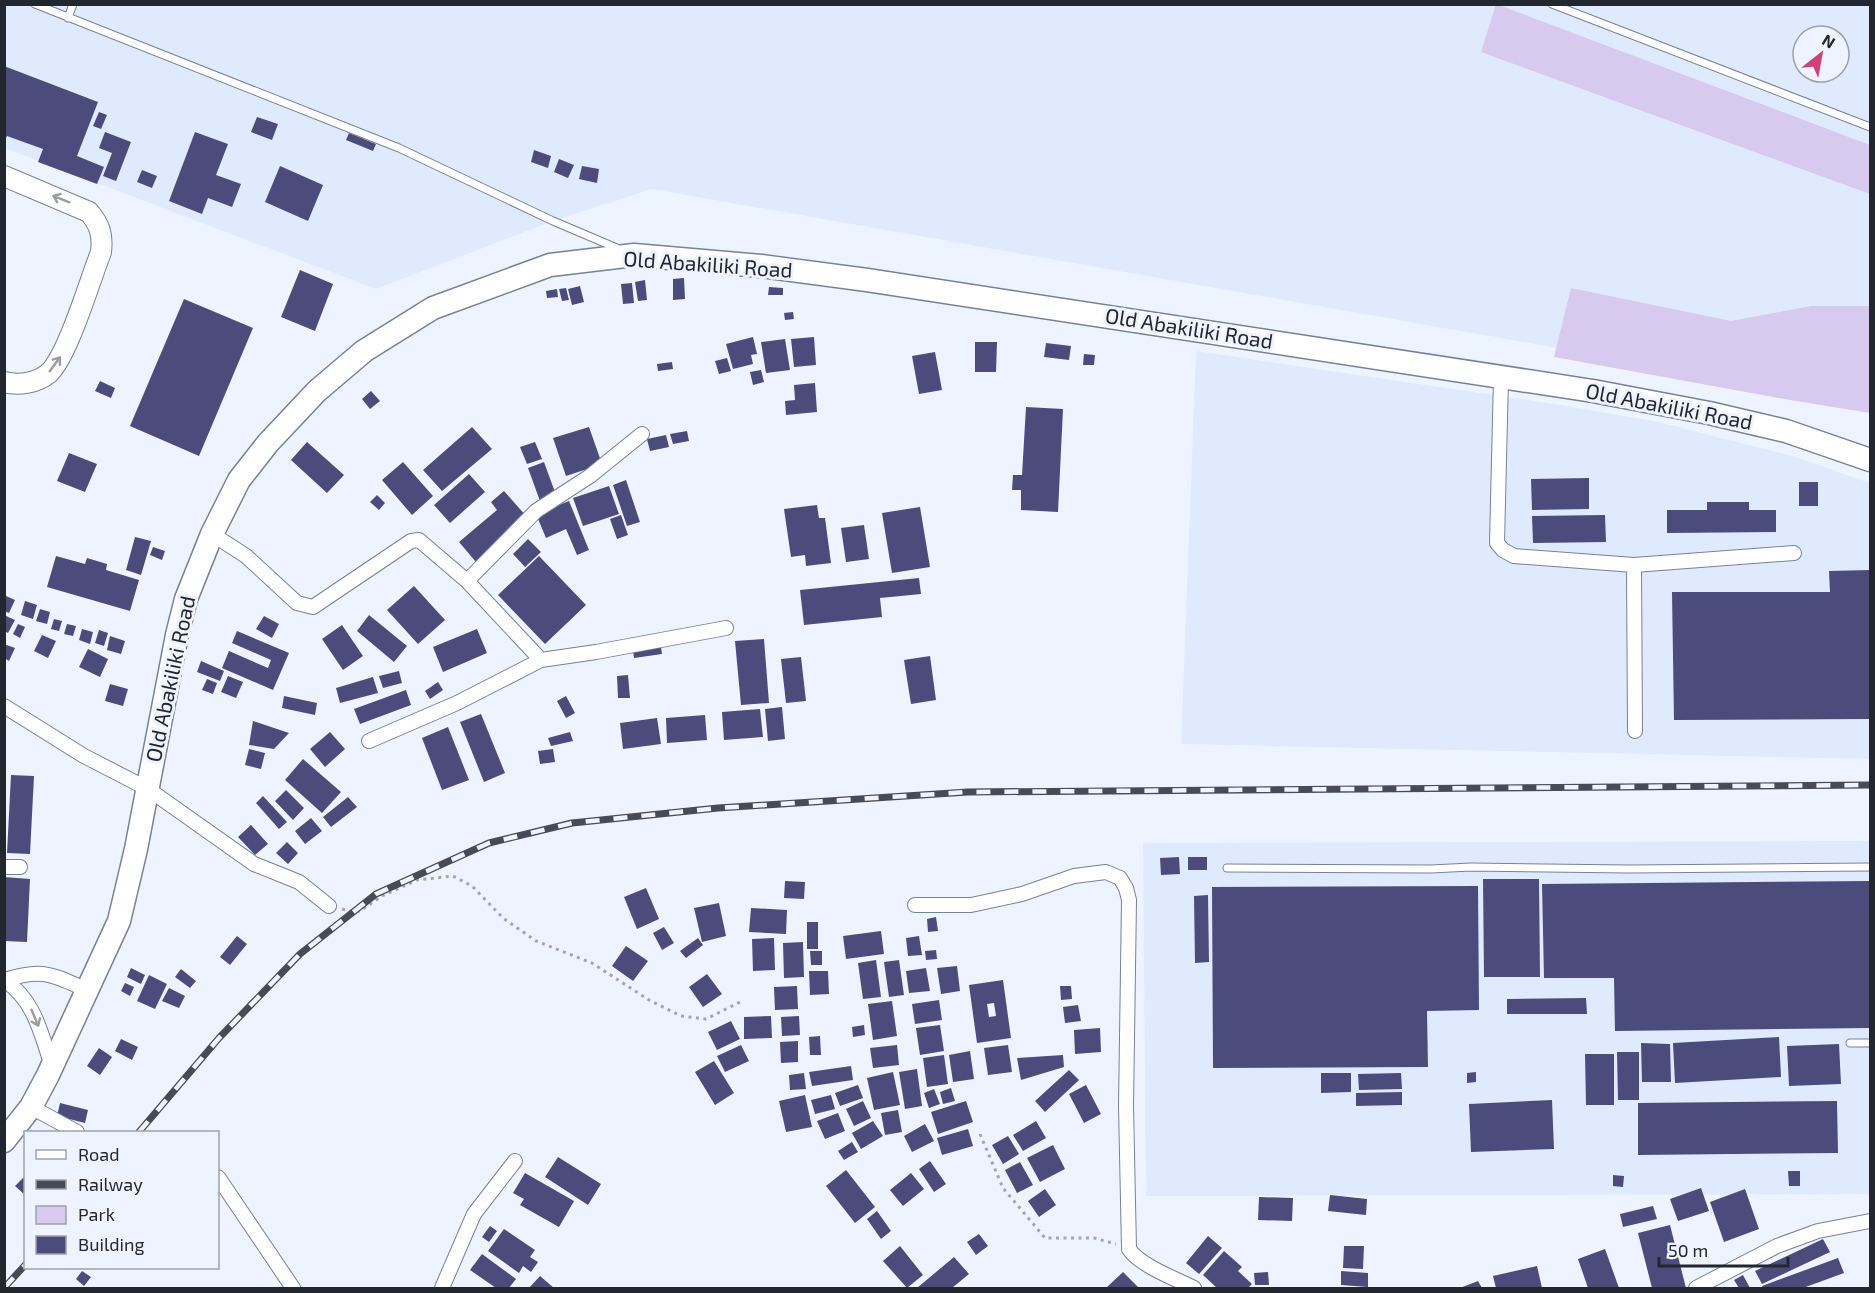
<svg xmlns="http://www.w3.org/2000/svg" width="1875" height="1293" font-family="'Exo 2',sans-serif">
<rect width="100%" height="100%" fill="#eef4ff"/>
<!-- built -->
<path fill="#e0eafe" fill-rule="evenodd" d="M4,5H1870V403L652,189L553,221L376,289L5,148ZM1803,36H1839V72H1803Z
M1196,351L1555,404L1659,422L1793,456L1870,483V759L1181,744Z
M1870,841V1194L1146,1196L1143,843Z"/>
<!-- green -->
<path fill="#d8caee" d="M1496,4L1870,145V194L1481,52Z
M1571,288L1731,321L1811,306H1870V413L1790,400L1554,357Z"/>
<!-- building -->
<path fill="#4c4c7c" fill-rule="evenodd" d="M4,66L98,102L77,156L104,167L97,184L38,162L43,149L7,136L4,142Z
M99,112L107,115L101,129L93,126Z
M257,117L278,124L272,140L251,132Z
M105,132L131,142L116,181L103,176L112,153L99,148Z
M195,132L228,144L216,175L241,184L232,207L208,198L202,214L169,201Z
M349,133L376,144L373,151L346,140Z
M534,150L551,156L548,168L531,162Z
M559,159L574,165L568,178L554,172Z
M280,166L323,185L308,221L265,202Z
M582,166L599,169L597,183L579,179Z
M142,170L157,176L152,188L137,182Z
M300,270L333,284L315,331L281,317Z
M684,278L685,299L673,300V279Z
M645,280L647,300L638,301L635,282Z
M632,283L634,303L623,304L621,284Z
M580,286L584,302L572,305L568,289Z
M769,287L783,288V295H768Z
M566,288L569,300L562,301L559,289Z
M557,289L558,297L547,298L546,291Z
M184,299L253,328L199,456L130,426Z
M793,312L794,319L785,320L784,313Z
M753,337L757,354L751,355L753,364L733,369L726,344Z
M814,337L816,365L794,367L791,339Z
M785,339L790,370L766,373L761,342Z
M975,342H997L996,372H975Z
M1046,343L1071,346L1069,360L1044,357Z
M935,352L942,390L919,394L912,356Z
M1084,354L1095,355L1094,365H1083Z
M727,358L731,371L719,374L715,361Z
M672,362L673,369L658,371L657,364Z
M761,370L764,382L753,385L750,372Z
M100,381L115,388L111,398L95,391Z
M815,383L817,412L786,415L785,401L795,400L794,385Z
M371,391L380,401L370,409L362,399Z
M1026,407L1063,409L1058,512L1021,510V490H1012L1013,475H1022Z
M472,427L492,449L442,491L423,470Z
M589,427L602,464L566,476L553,438Z
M687,431L689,441L673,444L670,434Z
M666,435L669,447L650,451L647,439Z
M307,442L344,475L327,493L291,460Z
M535,442L542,459L527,464L520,447Z
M69,453L97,464L85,492L57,481Z
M403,462L433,496L412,515L382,480Z
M544,462L556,495L540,501L528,468Z
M469,474L485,492L450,523L434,505Z
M1589,478V509L1532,510L1531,479Z
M626,480L640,522L627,526L613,485Z
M1799,482H1818V506H1799Z
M609,486L619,514L583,526L573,498Z
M504,491L527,517L476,562L459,542L497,510L491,502Z
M377,495L385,503L379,510L370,502Z
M569,501L589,550L577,555L566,529L546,538L536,514Z
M1707,502H1749V510H1776V532L1667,533V510H1707Z
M817,505L819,518H825L831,563L806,566L805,555L791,557L784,509Z
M920,507L930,567L892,573L882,513Z
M621,515L628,535L617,539L610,519Z
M1605,515L1606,542L1533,543L1532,516Z
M864,525L869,559L846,562L841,528Z
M135,537L151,541L141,575L126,570Z
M528,539L541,552L525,567L513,554Z
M153,547L165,551L162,560L150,555Z
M56,556L85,564L87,558L107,564L106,570L139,580L130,611L47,587Z
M539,556L586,605L545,644L498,595Z
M1870,570V719L1674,720L1672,592H1830L1829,571Z
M919,578L921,594L880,598L882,617L804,625L800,590Z
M414,586L445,620L418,644L387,610Z
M6,596L15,600L9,613L4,611Z
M25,601L37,605L33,619L21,615Z
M40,609L50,612L47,624L36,621Z
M4,615L15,620L8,633L4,631Z
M369,615L407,646L394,662L357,631Z
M264,616L279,624L272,638L256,629Z
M54,619L62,621L59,631L51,629Z
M18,624L25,627L20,638L13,634Z
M67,624L76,626L73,636L64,634Z
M342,625L363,656L343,670L322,639Z
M82,629L93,632L90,644L79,640Z
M477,629L487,653L443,672L433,647Z
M99,630L108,633L104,646L95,643Z
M237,631L289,653L273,690L222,668L229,651L268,668L271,660L232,643Z
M42,635L56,641L48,658L34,651Z
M110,636L125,641L121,654L107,650Z
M764,639L769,703L741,705L735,641Z
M4,644L15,648L9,661L4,658Z
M661,647L662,654L634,658L633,651Z
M88,649L108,659L100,677L79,667Z
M930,656L936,700L911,704L904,660Z
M801,657L806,701L786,703L781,659Z
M201,661L224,671L220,681L197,672Z
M399,671L402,683L383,688L379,676Z
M628,675L630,698H618L617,676Z
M228,676L243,682L236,698L221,692Z
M373,677L378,693L340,703L336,688Z
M207,679L217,683L213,694L202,690Z
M438,682L443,690L430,699L425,691Z
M110,684L128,689L123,706L105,701Z
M406,690L411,705L360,724L354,709Z
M284,696L317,703L315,715L282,708Z
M566,696L575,713L566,718L557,701Z
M782,707L785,739L768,741L765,709Z
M760,709L763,737L724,740L722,712Z
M481,714L505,773L484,782L460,722Z
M705,715L707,740L667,743L666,718Z
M657,718L661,744L623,749L620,723Z
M253,721L289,733L274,749L249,745Z
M448,727L469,780L442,790L422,738Z
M330,732L345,749L325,767L310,749Z
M570,732L573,741L551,746L548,738Z
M249,749L265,753L261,769L245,765Z
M553,749L555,762L540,764L538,751Z
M303,759L341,792L322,813L285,780Z
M11,775L34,776L30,854L7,853Z
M286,790L304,808L293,820L275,801Z
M263,796L287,822L279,829L256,803Z
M348,797L357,807L331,827L323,817Z
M311,818L322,831L305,844L295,831Z
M251,825L268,844L255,855L238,837Z
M287,842L298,853L288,864L276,853Z
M1179,857L1180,874L1161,875L1160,858Z
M1188,857H1207V870H1188Z
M4,877L30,879L27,942L4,941Z
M1483,879H1539L1540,977H1484Z
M785,881L805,882L804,899L784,898Z
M1870,881V1028L1615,1031L1614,978H1544L1542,884Z
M1478,886L1479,1010L1427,1011L1428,1067L1213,1068L1212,887Z
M646,888L659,919L637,929L624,897Z
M1208,895L1209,962L1195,963L1194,896Z
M719,903L726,936L702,942L694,908Z
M751,908L787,910L786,934L749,932Z
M936,917L938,931L928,932L927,919Z
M807,922H818V949H807Z
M664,927L674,943L662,950L653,933Z
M881,931L884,954L846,959L843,936Z
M237,936L247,944L230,965L220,957Z
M919,936L922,955L908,956L906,938Z
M698,938L703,945L686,958L680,951Z
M774,938L775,970L753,971L752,939Z
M803,942L804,977L784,978L783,943Z
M626,946L648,961L633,981L612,966Z
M936,950L937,959L926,960L925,951Z
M810,951H822V965H811Z
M876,960L881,997L863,999L858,963Z
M899,960L904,995L889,997L884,962Z
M957,966L960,991L941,994L937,968Z
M131,968L145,975L141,984L127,977Z
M926,968L930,991L909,993L906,971Z
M181,969L196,981L190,988L175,977Z
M809,971H828L829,994L810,995Z
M707,974L722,994L703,1007L689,987Z
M149,975L167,984L155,1009L137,1001Z
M1003,980L1011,1038L977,1043L969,985ZM994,1003L996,1016L989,1017L987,1004Z
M125,983L134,987L130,996L121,991Z
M797,986L798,1009L775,1010L774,987Z
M1060,986H1071L1072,999L1061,1000Z
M169,988L185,996L179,1008L162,1001Z
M1586,998L1587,1014H1507V999Z
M939,1000L942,1020L915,1024L912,1004Z
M892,1001L897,1036L873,1040L868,1004Z
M1078,1005L1081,1021L1065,1023L1063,1007Z
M771,1016L772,1038L744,1039V1017Z
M799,1016L800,1035L782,1036L781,1017Z
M731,1021L740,1039L717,1050L708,1032Z
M864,1025L865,1035L853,1037L852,1027Z
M940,1025L944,1051L920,1055L916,1028Z
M1100,1028L1101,1052L1075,1054L1074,1030Z
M820,1036L821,1055H810L809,1037Z
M1779,1037L1781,1077L1675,1083L1673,1043Z
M121,1039L138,1047L132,1060L115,1051Z
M798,1041V1062L781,1063L780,1042Z
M1641,1043L1670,1044L1671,1082H1642Z
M1839,1044L1841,1084L1789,1086L1787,1046Z
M741,1045L749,1061L725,1072L717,1056Z
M897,1045L899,1065L873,1068L870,1048Z
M1008,1045L1012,1072L988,1075L984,1048Z
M99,1048L112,1057L100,1075L87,1066Z
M970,1051L974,1079L953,1082L949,1055Z
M1617,1052H1639V1100H1618Z
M1585,1054H1614V1105H1586Z
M944,1055L948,1084L927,1087L923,1058Z
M1063,1055L1064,1067L1021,1080L1017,1058Z
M714,1061L734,1093L715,1105L695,1072Z
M851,1066L853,1080L812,1086L809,1072Z
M917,1069L922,1106L905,1109L899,1072Z
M1069,1070L1079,1080L1045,1112L1035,1101Z
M893,1072L900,1105L874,1110L867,1078Z
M1476,1072V1082L1467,1083V1073Z
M804,1073L806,1089L790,1090L789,1075Z
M1321,1073H1351V1092L1321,1093Z
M1401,1073L1402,1089L1359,1090L1358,1074Z
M858,1085L863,1098L840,1106L835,1093Z
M1086,1085L1101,1114L1084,1123L1069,1094Z
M951,1088L955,1101L943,1104L940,1092Z
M934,1089L940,1104L929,1108L924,1093Z
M1402,1092V1105L1356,1106V1093Z
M805,1095L812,1127L786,1132L779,1101Z
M831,1095L835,1109L815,1114L811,1100Z
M1552,1100L1554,1149L1471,1152L1469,1104Z
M863,1101L871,1118L854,1126L846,1109Z
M966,1101L973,1122L938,1134L931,1112Z
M1837,1101L1838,1153L1638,1155V1103Z
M60,1103L88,1110L85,1123L57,1116Z
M898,1110L902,1132L885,1135L881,1113Z
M838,1113L845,1131L825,1139L817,1121Z
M873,1121L883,1136L861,1149L852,1133Z
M1036,1121L1046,1138L1023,1151L1013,1135Z
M925,1124L934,1141L912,1152L904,1136Z
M968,1129L973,1146L942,1155L937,1138Z
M1008,1136L1019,1154L1003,1164L992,1145Z
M852,1142L858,1152L844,1160L838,1151Z
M1053,1145L1065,1169L1040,1182L1027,1158Z
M558,1157L601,1184L588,1205L545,1177Z
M930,1161L946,1184L934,1192L919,1169Z
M1020,1162L1033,1185L1017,1193L1005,1170Z
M846,1170L875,1207L855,1223L826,1186Z
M1788,1171H1800V1186H1789Z
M525,1173L574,1201L559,1227L520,1205L524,1199L513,1193Z
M911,1173L924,1189L903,1206L890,1190Z
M26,1175V1196L15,1186Z
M1613,1175L1624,1176L1623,1187L1613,1186Z
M1701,1188L1709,1211L1678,1221L1670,1199Z
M1045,1189L1056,1205L1039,1217L1028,1201Z
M1745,1189L1759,1229L1724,1242L1710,1202Z
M1330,1195L1367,1199L1366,1215L1328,1211Z
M1259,1197L1293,1198L1292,1221L1258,1220Z
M1653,1206L1657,1219L1623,1227L1620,1214Z
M877,1211L891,1231L881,1239L867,1219Z
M1670,1225L1686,1288H1652L1638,1233Z
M490,1226L497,1231L489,1242L482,1237Z
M504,1229L535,1250L530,1257L538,1262L531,1272L523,1266L519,1273L488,1251Z
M979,1234L988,1246L976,1255L967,1242Z
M1208,1236L1222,1248L1199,1274L1186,1263Z
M1823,1239L1830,1252L1762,1284L1755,1271Z
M900,1246L923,1275L907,1288L883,1261Z
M1344,1246H1364L1363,1269L1343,1268Z
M1605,1249L1619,1288H1588L1578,1259Z
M1224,1251L1242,1267L1238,1271L1252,1284L1248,1288H1217L1203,1275Z
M482,1254L516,1279L509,1288H496L470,1270Z
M954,1257L969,1274L952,1288H917Z
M1838,1258L1844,1273L1803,1288H1763L1762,1286Z
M1537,1266L1542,1288H1496L1493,1276Z
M82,1271L91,1277L84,1286L76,1279Z
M1341,1271L1368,1273V1287L1341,1285Z
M1123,1272L1139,1288H1106Z
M1268,1272L1269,1285H1255L1254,1273Z
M1743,1275L1750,1288H1739L1734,1280Z
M540,1276L554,1288H529Z
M1478,1281L1482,1288H1460Z"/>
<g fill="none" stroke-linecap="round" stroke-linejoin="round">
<defs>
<path id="lane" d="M35,4L399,148L553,221L619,249
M1552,4L1870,127
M68,18L73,4
M1227,868L1431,869L1471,867L1629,869L1870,867
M1850,1043H1870"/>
<path id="street" d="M1501,377L1497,543L1503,550L1514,556L1634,565L1794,553
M212,534L246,556L297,603L313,607L411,541L419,540L467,581L541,660L596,652L726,628
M1634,565L1635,731
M467,581L536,511L590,476L642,434
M4,706L84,756L148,789L254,864L299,882L329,906
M369,741L457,703L541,660
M4,867H20
M915,905H971L1022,894L1074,876L1106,872L1120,878L1126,888L1129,900L1126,1106L1129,1249C1139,1265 1176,1279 1194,1288
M4,980C35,1000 41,1034 52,1066
M4,980C43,968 51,974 87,990
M31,1107L77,1132
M218,1177L293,1288
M442,1288L474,1214L515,1161
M1696,1288L1777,1246L1818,1231L1870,1221"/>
<path id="secondary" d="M4,176L89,212C100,225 103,235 101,252C90,280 68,355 49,373C37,383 19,386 4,382"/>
<path id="primary" d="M4,1141L31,1107L48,1075L119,921L136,849L177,635L186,599L212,534L239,480L268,443L317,391L364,351L433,308L550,265L634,255L761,266L867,280L1593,391L1709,413L1786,431L1870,460"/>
</defs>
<!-- lane casing -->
<use href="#lane" stroke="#76829a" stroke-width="9"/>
<!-- street casing -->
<use href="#street" stroke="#76829a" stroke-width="16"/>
<!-- secondary casing -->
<use href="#secondary" stroke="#76829a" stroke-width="22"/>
<!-- primary casing -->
<use href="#primary" stroke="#76829a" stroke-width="25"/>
<!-- path -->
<path stroke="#a1a7b1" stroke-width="3" stroke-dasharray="3 4.5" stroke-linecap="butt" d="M342,909L353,912L360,911L382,896L417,880L453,876L472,886L503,918L536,941L592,963L649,1000L681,1016L706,1019L742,1001
M980,1134L1003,1188L1045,1238H1094L1116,1244"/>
<!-- lane -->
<use href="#lane" stroke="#fff" stroke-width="7"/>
<!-- street -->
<use href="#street" stroke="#fff" stroke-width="14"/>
<!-- secondary -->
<use href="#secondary" stroke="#fff" stroke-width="20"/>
<!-- primary -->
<use href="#primary" stroke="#fff" stroke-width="22"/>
<defs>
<path id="rail" d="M139,1132L219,1038L300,954L376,894L489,843L572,823L718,808L968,792L1870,785
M4,1288L26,1264"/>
</defs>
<!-- rail casing -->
<use href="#rail" stroke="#464b55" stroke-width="7"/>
<!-- rail -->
<use href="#rail" stroke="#eef4ff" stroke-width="4.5" stroke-dasharray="14" stroke-linecap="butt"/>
</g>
<!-- one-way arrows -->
<defs><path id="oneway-shaft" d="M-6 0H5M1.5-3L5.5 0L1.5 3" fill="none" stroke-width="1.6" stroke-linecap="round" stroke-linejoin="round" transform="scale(1.5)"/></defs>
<g stroke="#9b9da1">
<use href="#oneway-shaft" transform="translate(61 199) rotate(-158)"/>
<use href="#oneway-shaft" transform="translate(55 364) rotate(-54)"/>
<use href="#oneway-shaft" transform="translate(35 1018) rotate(67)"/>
</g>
<g text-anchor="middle" stroke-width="6" stroke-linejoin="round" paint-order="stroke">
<!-- street labels -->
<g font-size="21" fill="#21262f" stroke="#eef4ff">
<text transform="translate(708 265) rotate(4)" y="7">Old Abakiliki Road</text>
<text transform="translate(1189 329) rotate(9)" y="7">Old Abakiliki Road</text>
<text transform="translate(1669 407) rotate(11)" y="7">Old Abakiliki Road</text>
<text transform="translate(171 679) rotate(-78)" y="7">Old Abakiliki Road</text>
</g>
</g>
<!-- border -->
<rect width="1875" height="1293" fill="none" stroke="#21262f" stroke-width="12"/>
<!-- legend -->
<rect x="24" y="1131" width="195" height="138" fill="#eef4ff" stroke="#9ca2ac" stroke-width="1.5"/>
<rect x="36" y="1150" width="30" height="9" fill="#ffffff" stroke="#9ca2ac" stroke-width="1.5"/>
<text x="78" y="1161" font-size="18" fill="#21262f">Road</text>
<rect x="36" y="1180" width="30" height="9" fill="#464b55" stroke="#9ca2ac" stroke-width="1.5"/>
<text x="78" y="1191" font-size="18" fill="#21262f">Railway</text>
<rect x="36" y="1206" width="30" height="18" fill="#d8caee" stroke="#9ca2ac" stroke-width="1.5"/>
<text x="78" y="1221" font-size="18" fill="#21262f">Park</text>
<rect x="36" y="1236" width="30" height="18" fill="#4c4c7c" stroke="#9ca2ac" stroke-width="1.5"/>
<text x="78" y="1251" font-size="18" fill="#21262f">Building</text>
<!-- north arrow -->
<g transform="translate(1821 54) rotate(31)"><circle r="28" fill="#eef4ff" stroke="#9ca2ac" stroke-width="1.5"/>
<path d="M0-4.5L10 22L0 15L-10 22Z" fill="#cc4279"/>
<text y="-9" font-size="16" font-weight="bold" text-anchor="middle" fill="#21262f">N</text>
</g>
<!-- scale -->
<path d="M1659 1257v9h129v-9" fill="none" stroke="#21262f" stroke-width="3"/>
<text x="1668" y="1257" font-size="18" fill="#21262f" stroke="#eef4ff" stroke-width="4.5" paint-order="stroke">50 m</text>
</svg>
